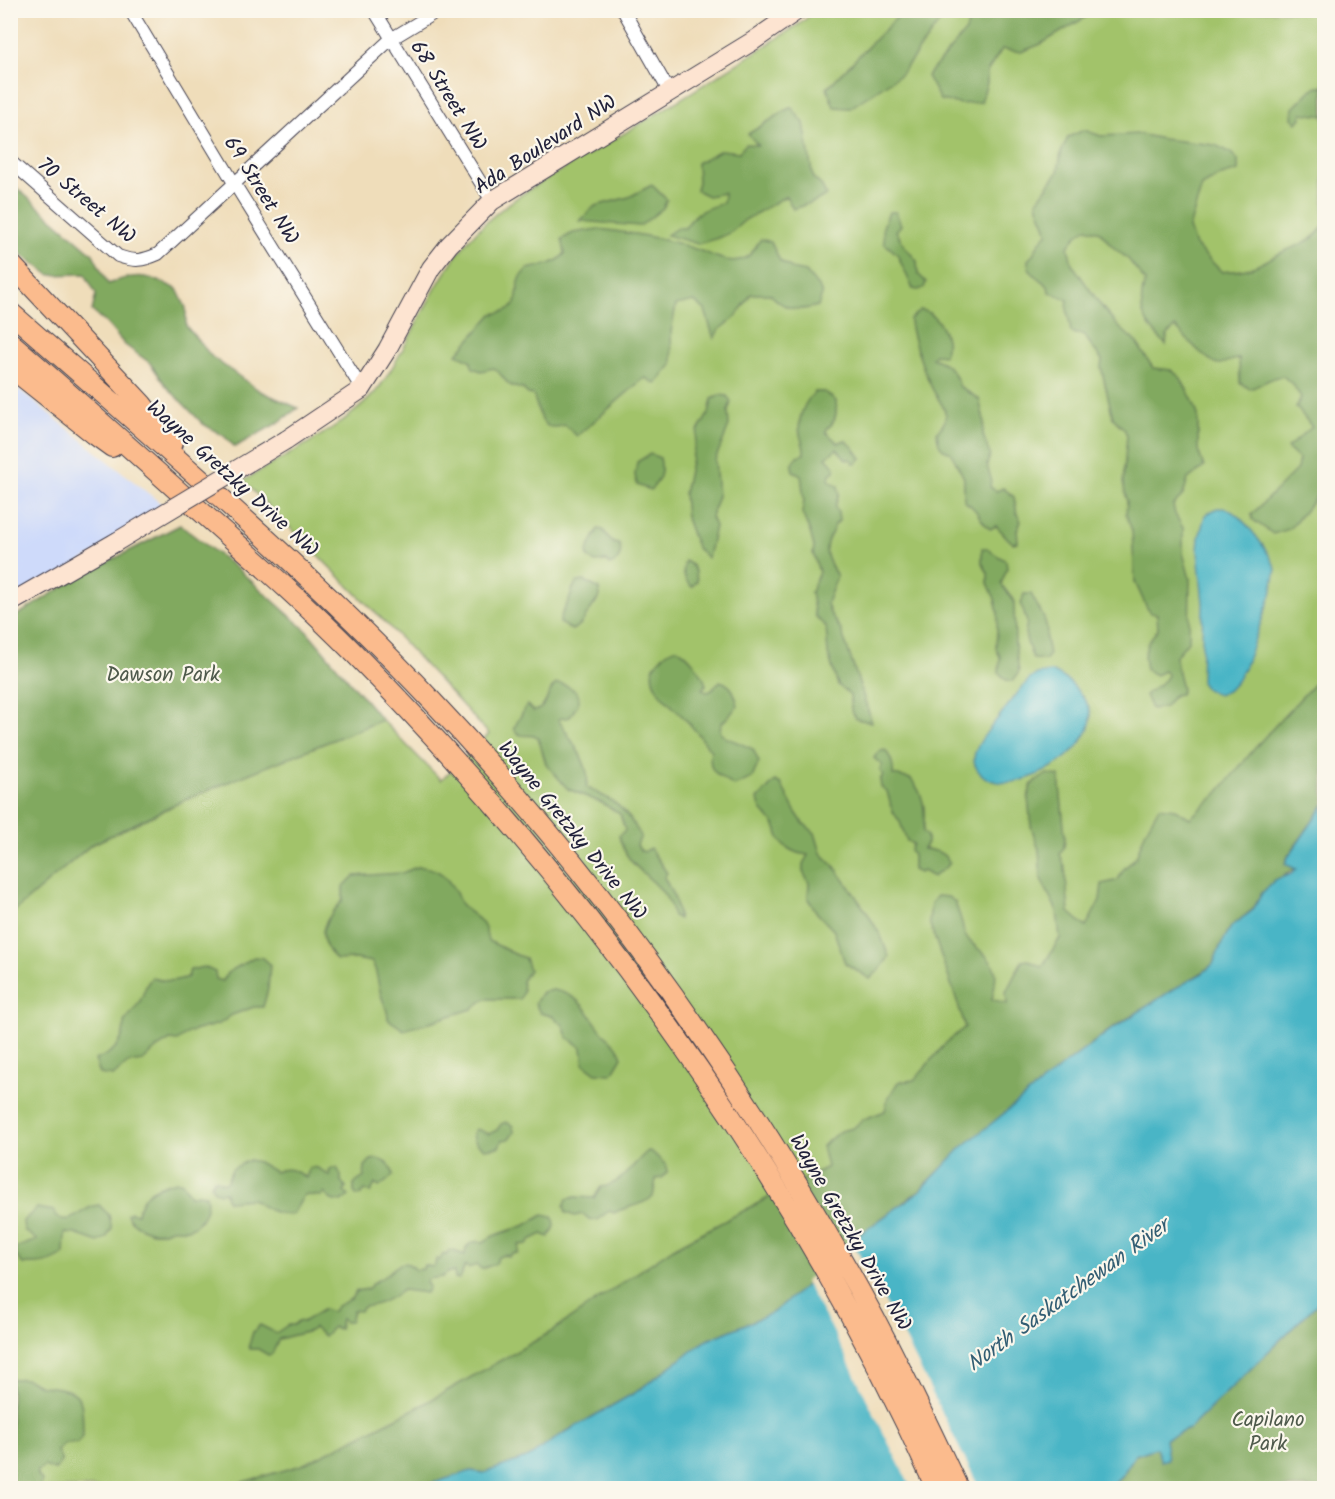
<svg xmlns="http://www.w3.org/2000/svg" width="1335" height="1499" font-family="Kalam,sans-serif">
<rect width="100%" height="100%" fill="#fbf7ec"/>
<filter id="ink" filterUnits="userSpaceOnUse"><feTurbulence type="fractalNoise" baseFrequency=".0167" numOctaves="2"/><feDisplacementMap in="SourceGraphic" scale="12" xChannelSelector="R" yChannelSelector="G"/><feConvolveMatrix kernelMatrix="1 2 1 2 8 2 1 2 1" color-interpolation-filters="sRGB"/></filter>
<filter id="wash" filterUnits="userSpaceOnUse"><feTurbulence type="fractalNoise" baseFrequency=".008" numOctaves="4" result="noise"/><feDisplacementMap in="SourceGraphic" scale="24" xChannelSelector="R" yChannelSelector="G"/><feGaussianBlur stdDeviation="1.35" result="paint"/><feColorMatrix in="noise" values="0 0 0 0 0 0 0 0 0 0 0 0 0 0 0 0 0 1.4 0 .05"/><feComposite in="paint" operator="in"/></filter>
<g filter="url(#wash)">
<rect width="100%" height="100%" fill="#efddba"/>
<!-- built -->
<path fill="#cedafa" d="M10,382L169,510L10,603Z"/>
<!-- green -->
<path fill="#a2c36b" stroke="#627253" stroke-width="1.5" d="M815,11H1324V805L1288,857L1231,927L1213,963L1112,1028L961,1148L919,1190L864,1232L771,1313L705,1340L529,1457L484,1473L470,1470L411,1488H11L10,914L91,845L191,797L382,720L441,780L489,734L385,622L243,481C284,456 357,421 383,382C417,332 435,273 479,229C515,193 565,169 608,143C673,104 737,64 801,23Z"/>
<!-- forest -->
<path fill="#81a95f" stroke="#52664d" stroke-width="1.5" d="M903,11H948L901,74L850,108L834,107L827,88Z
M972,11V10L1096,11L1041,44L1021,52L1002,49L987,72V83L981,102L961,104L940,100L927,76L966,31Z
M1324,85V116L1302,113L1301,118L1297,123L1292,118L1293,108L1312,89Z
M791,107L804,123L813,178L822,186L826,195L816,201L793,209L786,196L745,220L730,233L715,239L698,244L667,235L677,228H685C696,211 704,209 723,203L724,193L708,196L696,190L698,182L697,163L721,150L739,152L746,144L758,145L748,134Z
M1084,130L1101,136L1139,134L1163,139L1215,145L1230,152L1238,160V171L1218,177L1202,186L1189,228L1195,245L1222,272C1231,271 1241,271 1250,268C1263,264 1273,256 1285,251C1302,243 1314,241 1324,225V483L1314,500L1289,529L1273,534L1252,519V514L1297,469L1299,459L1287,448L1312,427L1296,407L1301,397L1292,384L1283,376C1270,377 1262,385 1250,389L1240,383L1239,359C1231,359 1227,363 1220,364C1209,365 1184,335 1175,327L1167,336L1166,345C1144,321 1136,313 1145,281L1129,260L1112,246L1100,232L1087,228L1076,236L1068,247L1072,264L1102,307L1118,326L1137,343L1153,368L1171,370L1180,377L1192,399L1198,415V450L1204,467L1188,479L1183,495L1173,505L1175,514L1183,528V553L1190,579L1189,640L1176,656L1177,668L1182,689L1180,694L1174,695L1165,707L1151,709L1145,695L1165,680L1168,675L1164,671L1156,675L1146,670L1144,656L1148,642L1158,629L1157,614L1151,613L1147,608L1135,582L1132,531L1126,514L1127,501L1123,483L1127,435L1124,429L1113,418L1101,367L1102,360L1083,334H1075L1071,332L1067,308L1068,300L1049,292L1048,286C1039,278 1027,273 1028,260C1037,252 1036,242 1047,234C1046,219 1038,215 1037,201L1058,172L1061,153L1068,137Z
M11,183L93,254L108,284C138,271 149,276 177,289L186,308V326L212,357L260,391L298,408L279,422L235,447L224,436L203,424L167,387L150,363L125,345L107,324L92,311L96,294L85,274L50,275L23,256L11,240Z
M652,185L667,200L663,208L640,226L580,221L595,206L629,197Z
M889,212H896L901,225L896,231L906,248L917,261L918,274L926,282L924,288L918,290L913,289L897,254L884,243L883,227Z
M598,229C632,233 666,238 698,250C712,254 727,265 743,259C752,256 755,246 761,239L771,242L780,261L795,270L806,272L820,289L822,295L818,306C797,312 785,310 770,294H751L736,317L718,331L714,339L705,310L694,301L676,305L671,332L672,365L656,384L646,378L642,380L577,436L565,425C538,434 541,413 533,395L528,394L522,388C506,389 504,375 494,368L481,371L473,368L470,360L457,354L492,314C532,309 507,288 527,269C540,266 557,265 565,253L562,239L573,233Z
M920,310C933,310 944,328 946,340C947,345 946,350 944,355L935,354L932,358C947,363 955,370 959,386L979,399L984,420L983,435L990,455L987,465L991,479L990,487L997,491L1003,488L1014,497L1017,514L1021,521L1017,530L1018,542L1013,543C1006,538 1002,531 996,526L990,529C978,520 981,511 964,501V478L951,453C939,448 938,444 937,432C941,427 946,423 946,416C945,405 935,396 931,386C924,371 910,334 910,319Z
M815,392H825L836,401C837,411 837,423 827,428L826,432L838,443L845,440L853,447L861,458L856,464L853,463L851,459L847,460L837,449L826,457L835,467V471L830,474L829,480L838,486L839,494L835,507L838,513L839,521C833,525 834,528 831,534C821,549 828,561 837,576L827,603L830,613L841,630L848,650L872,722L856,719L851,709L850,695L838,685L828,654L826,627L815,616L811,592L819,572L813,553L814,547L810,532L802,513L804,500L801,475L793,471L792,466L797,456L804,454C805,446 801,441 800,434C797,419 804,402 815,392Z
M720,395L727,396L731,402L728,411L729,426L715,460L718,496L711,517L715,526L708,558L697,548L686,518L684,493L698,431L709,413L712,399Z
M650,454L660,458C663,472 661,480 650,490L637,485L635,475L637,462Z
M180,525L240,571L307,631L382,720L191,797L91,845L11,914V619L82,575Z
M598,529L603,530L613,543L619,544C623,552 619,563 609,565L607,561L595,562L588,557L587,551Z
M982,548H987C994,555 1000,556 1006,561L1007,569L1001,584L1014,601L1015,644L1019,672L1013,681L1006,680L999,673L1000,657L996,648L998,612L995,599L988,583V573L982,563Z
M685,561C694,565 696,571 697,581L692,587C683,579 682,572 685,561Z
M585,581L599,589L600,596L580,625L572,630L560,623C560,613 565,609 569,600C573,592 570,590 577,582Z
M1024,594H1031L1044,618L1047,628L1046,639L1049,654L1046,660L1033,659L1027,642L1025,633L1027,622L1021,604Z
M677,648C689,655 702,671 706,685L702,689L706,692L711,691L720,681C733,685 735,694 738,706L721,724L720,731L725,737L753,749L759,762L752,778L734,786C718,775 707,772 711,751C703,740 694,728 684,718C672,705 639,681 658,661C664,654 668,651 677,648Z
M1324,673V805L1288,856L1285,864L1297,868L1276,880L1262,893L1253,909L1231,927L1221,944L1213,964L1203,972L1112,1028L1065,1064L962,1148L920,1190L863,1232L802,1289L772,1313L706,1341L636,1392L564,1433L529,1457L484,1473L472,1471L417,1488H222L302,1465L422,1405L549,1333L675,1247L827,1167L822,1146L840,1131L853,1128L864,1119L885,1111L887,1100L898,1082L914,1080L946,1043L965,1027L956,998L929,922L931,903L937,896L948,897L955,902C957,910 960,914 961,920C964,927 962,932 967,938C971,943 976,947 981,951C1000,968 997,976 992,999L1007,1004L1006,992L1022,961L1028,960L1042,967L1060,938L1057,911L1041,879L1039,850L1031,826L1028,798L1031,785L1047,774L1059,776L1065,837L1064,847L1060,854L1065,868L1069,912L1086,927L1100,900L1102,884L1118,880L1123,870L1136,857L1146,830L1159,807L1175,809L1190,818L1217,794L1260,742Z
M556,684C566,684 583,691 578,704C576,708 572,713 570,717L558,719C567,735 594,767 586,787C616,802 624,806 641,836L637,845L640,850L644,852L650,848L667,873L664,877L675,899L679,919L673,916C672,912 671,907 669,903C657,876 627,871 619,836L625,830L620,814L602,803L568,789L546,764L538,737C528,733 519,740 514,728L527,705L533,711C549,709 545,693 556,684Z
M885,750C892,758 894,765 893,775L911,779C925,796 926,811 923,832L927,836V843L923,849C935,850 944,852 950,863C945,870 938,871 933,877L923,871L919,873L913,870V856L910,850L913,844L907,841L900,822L892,810L887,791L881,787L880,780L883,775L880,771L882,765L874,758L878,752Z
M775,781L781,784L795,811L803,823L815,833L821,853L836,868L868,914L881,936L889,957L881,968L870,979L845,963L834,931L817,913L808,899L809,883L803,872V864L808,855C795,853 783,849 778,835C777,832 777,829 775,826C769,813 760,816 758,799Z
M417,867C437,867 445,874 455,891C457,894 458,900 461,904C475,920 484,915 488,941C501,946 511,954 525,958L529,970L522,981L523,992L520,999H485L472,1009L404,1030L388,1019C388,1008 382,1001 380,991C377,980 378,973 372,962L355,959L337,960C312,936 324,922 343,900V887L354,876L402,873Z
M254,957L263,958L270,964L268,989L263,1007H254L232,1015L219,1024L190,1032L177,1041L170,1040L157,1048L143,1061L128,1063L113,1076L100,1074L95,1060C113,1053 125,1043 124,1022C131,1014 140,1004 143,994C146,986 146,984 152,977C165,983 175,981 188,977L190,970L204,967L215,972L216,979L223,981L227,973Z
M553,990C583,995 588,1015 605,1035C614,1044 617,1044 622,1057L612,1074L596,1073L584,1064L582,1048L567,1037L563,1025L552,1016L540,1013L535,1003L542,992Z
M506,1122L513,1126L514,1133L508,1139L502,1140L499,1147L485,1149C478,1144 471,1141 474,1131L477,1129L489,1134L497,1130L501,1124Z
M648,1151L652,1152L666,1165L667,1172L662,1178L656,1179L653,1197C641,1206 627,1206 614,1213L609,1211L597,1220L589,1219L583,1214L575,1216L566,1213L564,1206L567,1199L576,1197L594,1198L601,1187C623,1184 632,1164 648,1151Z
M377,1159C387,1162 393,1166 393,1176L379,1187L375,1184L371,1192L364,1190L361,1195L357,1196L354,1192V1184L364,1177L365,1166L371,1160Z
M249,1160L258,1162L275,1172C287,1166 295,1170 306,1178L309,1169C317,1164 323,1172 330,1176L329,1170L332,1168H337L341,1175V1181L346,1188L344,1192L349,1196C340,1204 332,1203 324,1193L321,1196L304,1195L293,1214C276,1216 265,1208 251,1199L229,1201L226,1199L225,1192L220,1193L214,1191L211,1185L214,1179L224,1183L227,1181L232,1169Z
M175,1181L183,1183L190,1196L197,1194L206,1195C209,1207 203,1222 191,1228C184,1231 178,1228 172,1229C169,1229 166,1232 163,1232C151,1234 131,1226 127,1214L131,1212L137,1214C142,1192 153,1188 175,1181Z
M99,1205L109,1215L112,1229L106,1238L98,1242L75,1234L65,1233L64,1254C51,1264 39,1265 23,1264L15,1255V1248L37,1240L24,1230L23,1221L37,1208L54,1211L56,1217C76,1226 79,1207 99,1205Z
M543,1215L552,1217C558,1224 554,1230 549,1237L542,1234L530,1240L527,1244L519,1245L518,1253L511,1254L509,1257L505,1255L498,1257L496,1264L481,1269L477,1265L468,1268L465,1265L460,1279L455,1278L454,1272H449L442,1277L428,1279L426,1282L429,1287L426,1293L403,1290C391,1299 377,1306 363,1307L360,1311L353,1310L350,1322H345L341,1319L339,1329L333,1327L324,1336L314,1328L310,1331L279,1339L272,1354L268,1355L258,1349H250L249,1345L253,1332L260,1325L276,1333L288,1325H293L298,1321L303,1322L324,1309L332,1312L337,1306L351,1299L356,1291L368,1289C372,1282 377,1281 383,1277C394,1270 403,1254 416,1270L423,1269L424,1265L432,1267L435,1265L436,1259L440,1260L443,1254L446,1255L450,1250L465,1255C465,1244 473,1240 483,1242L493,1236L526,1225Z
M1324,1297V1488H1109L1123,1474L1135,1455L1156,1448L1165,1439L1189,1429Z
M11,1379C17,1379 24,1377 29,1380C34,1382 36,1385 42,1386C86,1390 82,1396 83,1437L77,1443C67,1442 63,1442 57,1451L62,1461L55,1470L44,1466L37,1472L39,1477L42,1480L40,1488H11Z"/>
<!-- water -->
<path fill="#49b5c6" stroke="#366c80" stroke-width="1.5" d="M1217,508C1219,508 1226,508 1227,509C1243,515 1270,553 1276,569L1271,595L1245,666L1237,681L1229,690L1218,695L1206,689L1201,682L1203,603L1198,551L1199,538L1205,515Z
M1053,672C1068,678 1077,689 1086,702C1114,741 1012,807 980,773C973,765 972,757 977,748C982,736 993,725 1001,714C1011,703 1019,689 1030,679L1037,674Z
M1324,805V1297L1189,1429L1165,1439L1168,1459L1161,1461L1156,1448L1135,1455L1123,1474L1109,1488H417L471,1471L484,1473L529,1457L564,1433L636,1392L705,1341L772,1313L802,1289L863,1232L920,1191L961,1148L1065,1064L1112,1029L1172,990L1203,973L1213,964L1221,945L1231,927L1253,910L1262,893L1275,880L1291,874L1296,869L1285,864L1288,857Z"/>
<!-- pier -->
<path fill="#efddba" d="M851,1240L905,1338L979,1488H911L830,1325L805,1282Z"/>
</g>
<g filter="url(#ink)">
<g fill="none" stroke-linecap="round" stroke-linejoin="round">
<defs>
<path id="street" d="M130,10L234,183L362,389
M374,10L492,201
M623,10L669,91
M10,161L118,256C135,262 142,261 158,254L391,39L439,10"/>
<path id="secondary" d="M286,440L362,389L387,350L431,268L449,245L492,201L753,41L798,10
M10,603L116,542"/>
<path id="primary" d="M10,263L142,404L172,443
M10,312C154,439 301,562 433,702C592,870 729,1061 844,1263C886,1336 922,1412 958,1488
M10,342C67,391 122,441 178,491C237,544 298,596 354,653C593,896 796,1177 936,1488
M10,367L94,434L112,447"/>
</defs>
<!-- street casing -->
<use href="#street" stroke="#413e4e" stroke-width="14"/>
<!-- secondary casing -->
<use href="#secondary" stroke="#413e4e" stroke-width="20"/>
<!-- primary casing -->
<use href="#primary" stroke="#413e4e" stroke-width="22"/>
<!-- street -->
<use href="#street" stroke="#fff" stroke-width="12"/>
<!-- secondary -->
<use href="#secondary" stroke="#fde4d1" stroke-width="18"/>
<!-- primary -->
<use href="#primary" stroke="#fbbb8d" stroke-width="20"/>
<defs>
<path id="secondary-bridge" d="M116,542L286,440"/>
</defs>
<!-- secondary-bridge casing -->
<use href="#secondary-bridge" stroke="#413e4e" stroke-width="20" stroke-linecap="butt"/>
<!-- secondary-bridge -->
<use href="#secondary-bridge" stroke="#fde4d1" stroke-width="18"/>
</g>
</g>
<g text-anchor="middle" stroke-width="4.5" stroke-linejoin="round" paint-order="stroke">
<!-- street labels -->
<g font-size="21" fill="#22223b" stroke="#fbf7ec">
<text transform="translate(449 95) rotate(58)" y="7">68 Street NW</text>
<text transform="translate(545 144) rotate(-33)" y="7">Ada Boulevard NW</text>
<text transform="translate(262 190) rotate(58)" y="7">69 Street NW</text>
<text transform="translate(87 200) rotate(40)" y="7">70 Street NW</text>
<text transform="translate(233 478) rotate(42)" y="7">Wayne Gretzky Drive NW</text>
<text transform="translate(573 830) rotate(51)" y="7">Wayne Gretzky Drive NW</text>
<text transform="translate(851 1232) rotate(60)" y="7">Wayne Gretzky Drive NW</text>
</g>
<!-- park labels -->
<g font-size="21" fill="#4f5a4c" stroke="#fbf7ec">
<text x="163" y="681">Dawson Park</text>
<text x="1268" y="1426">Capilano<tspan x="1268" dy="24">Park</tspan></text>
</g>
<!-- water labels -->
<g font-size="22" font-style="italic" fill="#325d73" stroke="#fbf7ec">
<text transform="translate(1067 1294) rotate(-36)" y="8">North Saskatchewan River</text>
</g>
</g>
<!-- margin -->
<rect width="1335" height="1499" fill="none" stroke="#fbf7ec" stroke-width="36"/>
</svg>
